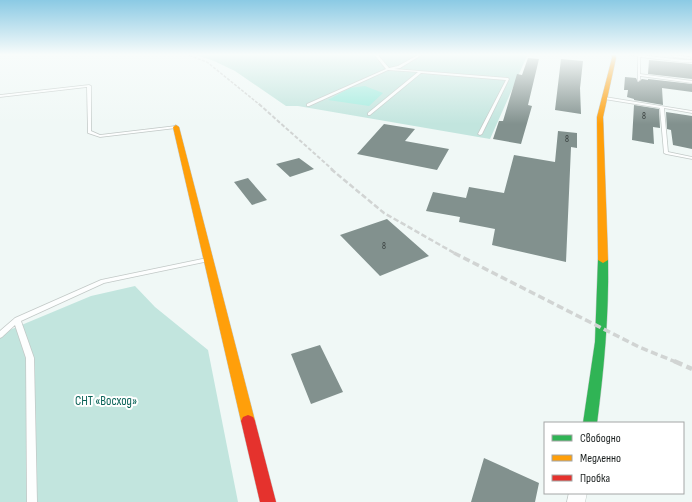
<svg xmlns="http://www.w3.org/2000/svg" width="692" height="502" font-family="'Sofia Sans Condensed',sans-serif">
<rect width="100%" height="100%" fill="#f0f8f6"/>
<!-- green -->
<path fill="#c2e5de" d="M193,54H524L527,56L490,139L298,106H286L235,71L214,61Z
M135,286L155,307L208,350L238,502H0V334L91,296Z"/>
<!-- water -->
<path fill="#a1ebde" d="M365,86L383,93L369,106L328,100L350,88Z"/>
<!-- building -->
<path fill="#82918e" d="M528,58L539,59L528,105L532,106L521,144L493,139L499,121H503L517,74L522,75Z
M561,59L583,61L580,88L581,114L555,110Z
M649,60L692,64V79L648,74Z
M625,77L636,78L638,82L642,79L648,80V79L692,84V92L662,88L663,105L634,100V99L627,97L628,90H624Z
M634,105L659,109L660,128L653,127L654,144L632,140Z
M666,112L692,116V149L673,145L671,130L667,129Z
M384,124L415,129L405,141L449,149L437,170L357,154Z
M558,131L577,133V148L571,147L566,262L492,245L495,229L459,222L460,217L426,211L433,192L466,198L469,187L504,193L514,155L555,162Z
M299,158L314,169L290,177L276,164Z
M248,178L267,200L252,205L234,182Z
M387,219L429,256L380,276L340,235Z
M320,345L343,392L311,404L291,354Z
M484,458L539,483L535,502H471Z"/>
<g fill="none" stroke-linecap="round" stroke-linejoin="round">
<defs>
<path id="lane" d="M374,54H377L389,68L398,66L420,54H423L400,68L394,69L508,78L509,79L482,134L480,135L478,134L506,80L421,73L370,115H368V113L418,72L388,70L309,106H307V104L386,69Z
M624,54C647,54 669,60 692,60V62H682L640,57V74L692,81V83L640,76V80L638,81V56Z
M672,55L690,57L691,58L690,59L673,57Z
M89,85L91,86V131L100,135L176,126L178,127L176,128L100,137L88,133L87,87L0,97V95Z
M605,97L692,111V113L664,108L668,152L692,157V159L666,154L664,153L660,108L604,99V97Z
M207,258L210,260L209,261L104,283L21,321L34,358L37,502H27L26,358L15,325L2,337L0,338V331L15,318L101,280Z"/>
<path id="street" d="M569,493H587L585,502H567Z"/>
<path id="fast" d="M603,257L608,260C609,315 604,369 597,423H583L595,342L598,260Z"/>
<path id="slow" d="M611,54H615L616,58L603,117L608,260L603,263L598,260L597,117L612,58Z
M176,125L179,127L255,421L253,425L248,427L243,425L241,421L173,127Z"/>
<path id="jam" d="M248,415L253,417L255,421L276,502H260L241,421L243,417Z"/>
</defs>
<!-- lane casing -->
<use href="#lane" stroke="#c2c9c7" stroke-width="1.5"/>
<!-- street casing -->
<use href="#street" stroke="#c2c9c7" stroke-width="1"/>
<!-- fast casing -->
<use href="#fast" stroke="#c2c9c7" stroke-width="1"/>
<!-- slow casing -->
<use href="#slow" stroke="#c2c9c7" stroke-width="1"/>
<!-- jam casing -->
<use href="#jam" stroke="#c2c9c7" stroke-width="1"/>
<!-- lane -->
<use href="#lane" fill="#fdfefe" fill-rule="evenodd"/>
<!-- street -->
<use href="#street" fill="#fdfefe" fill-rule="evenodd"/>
<!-- fast -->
<use href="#fast" fill="#30b455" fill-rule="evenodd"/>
<!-- slow -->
<use href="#slow" fill="#ff9f0a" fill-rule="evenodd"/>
<!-- jam -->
<use href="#jam" fill="#e5322d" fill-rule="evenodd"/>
<!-- rail-far4 -->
<path stroke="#d1d4d3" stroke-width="1.5" stroke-dasharray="3 1.5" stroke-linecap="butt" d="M185,54L207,62L260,105"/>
<!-- rail-far3 -->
<path stroke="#d1d4d3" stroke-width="2" stroke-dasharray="4 2" stroke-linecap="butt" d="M259,104L333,170"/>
<!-- rail-far2 -->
<path stroke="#d1d4d3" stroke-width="2.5" stroke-dasharray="5.5 2.5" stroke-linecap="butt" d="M331,169L384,213L456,254"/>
<!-- rail-far1 -->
<path stroke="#d1d4d3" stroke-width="3.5" stroke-dasharray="7 3.5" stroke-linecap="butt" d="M454,253L639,347L676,362"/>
<!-- rail -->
<path stroke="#d1d4d3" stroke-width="4.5" stroke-dasharray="9 4.5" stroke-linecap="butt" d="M674,361L692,369"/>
</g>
<!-- sky -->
<linearGradient id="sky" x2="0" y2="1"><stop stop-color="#8bcae4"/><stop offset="0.44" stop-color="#f8fcfb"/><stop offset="1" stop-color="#f8fcfb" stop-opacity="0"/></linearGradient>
<rect width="692" height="124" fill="url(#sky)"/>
<g text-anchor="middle" stroke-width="4" stroke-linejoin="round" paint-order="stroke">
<!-- number labels -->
<g font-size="9" fill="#363d3c">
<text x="644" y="119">8</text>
<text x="567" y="142">8</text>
<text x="384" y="249">8</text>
</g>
<!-- near-park labels -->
<g font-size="13" fill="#0d6459" stroke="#fff">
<text x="106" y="405">СНТ «Восход»</text>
</g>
</g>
<!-- legend -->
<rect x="544" y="422" width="140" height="72" fill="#ffffff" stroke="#a4a6a6"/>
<rect x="552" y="435" width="20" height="6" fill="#30b455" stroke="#a4a6a6"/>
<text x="580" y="442" font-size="12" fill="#1c2120">Свободно</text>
<rect x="552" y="455" width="20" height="6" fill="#ff9f0a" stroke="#a4a6a6"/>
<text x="580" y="462" font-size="12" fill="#1c2120">Медленно</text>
<rect x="552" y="475" width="20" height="6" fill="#e5322d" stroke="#a4a6a6"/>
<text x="580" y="482" font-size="12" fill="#1c2120">Пробка</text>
</svg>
